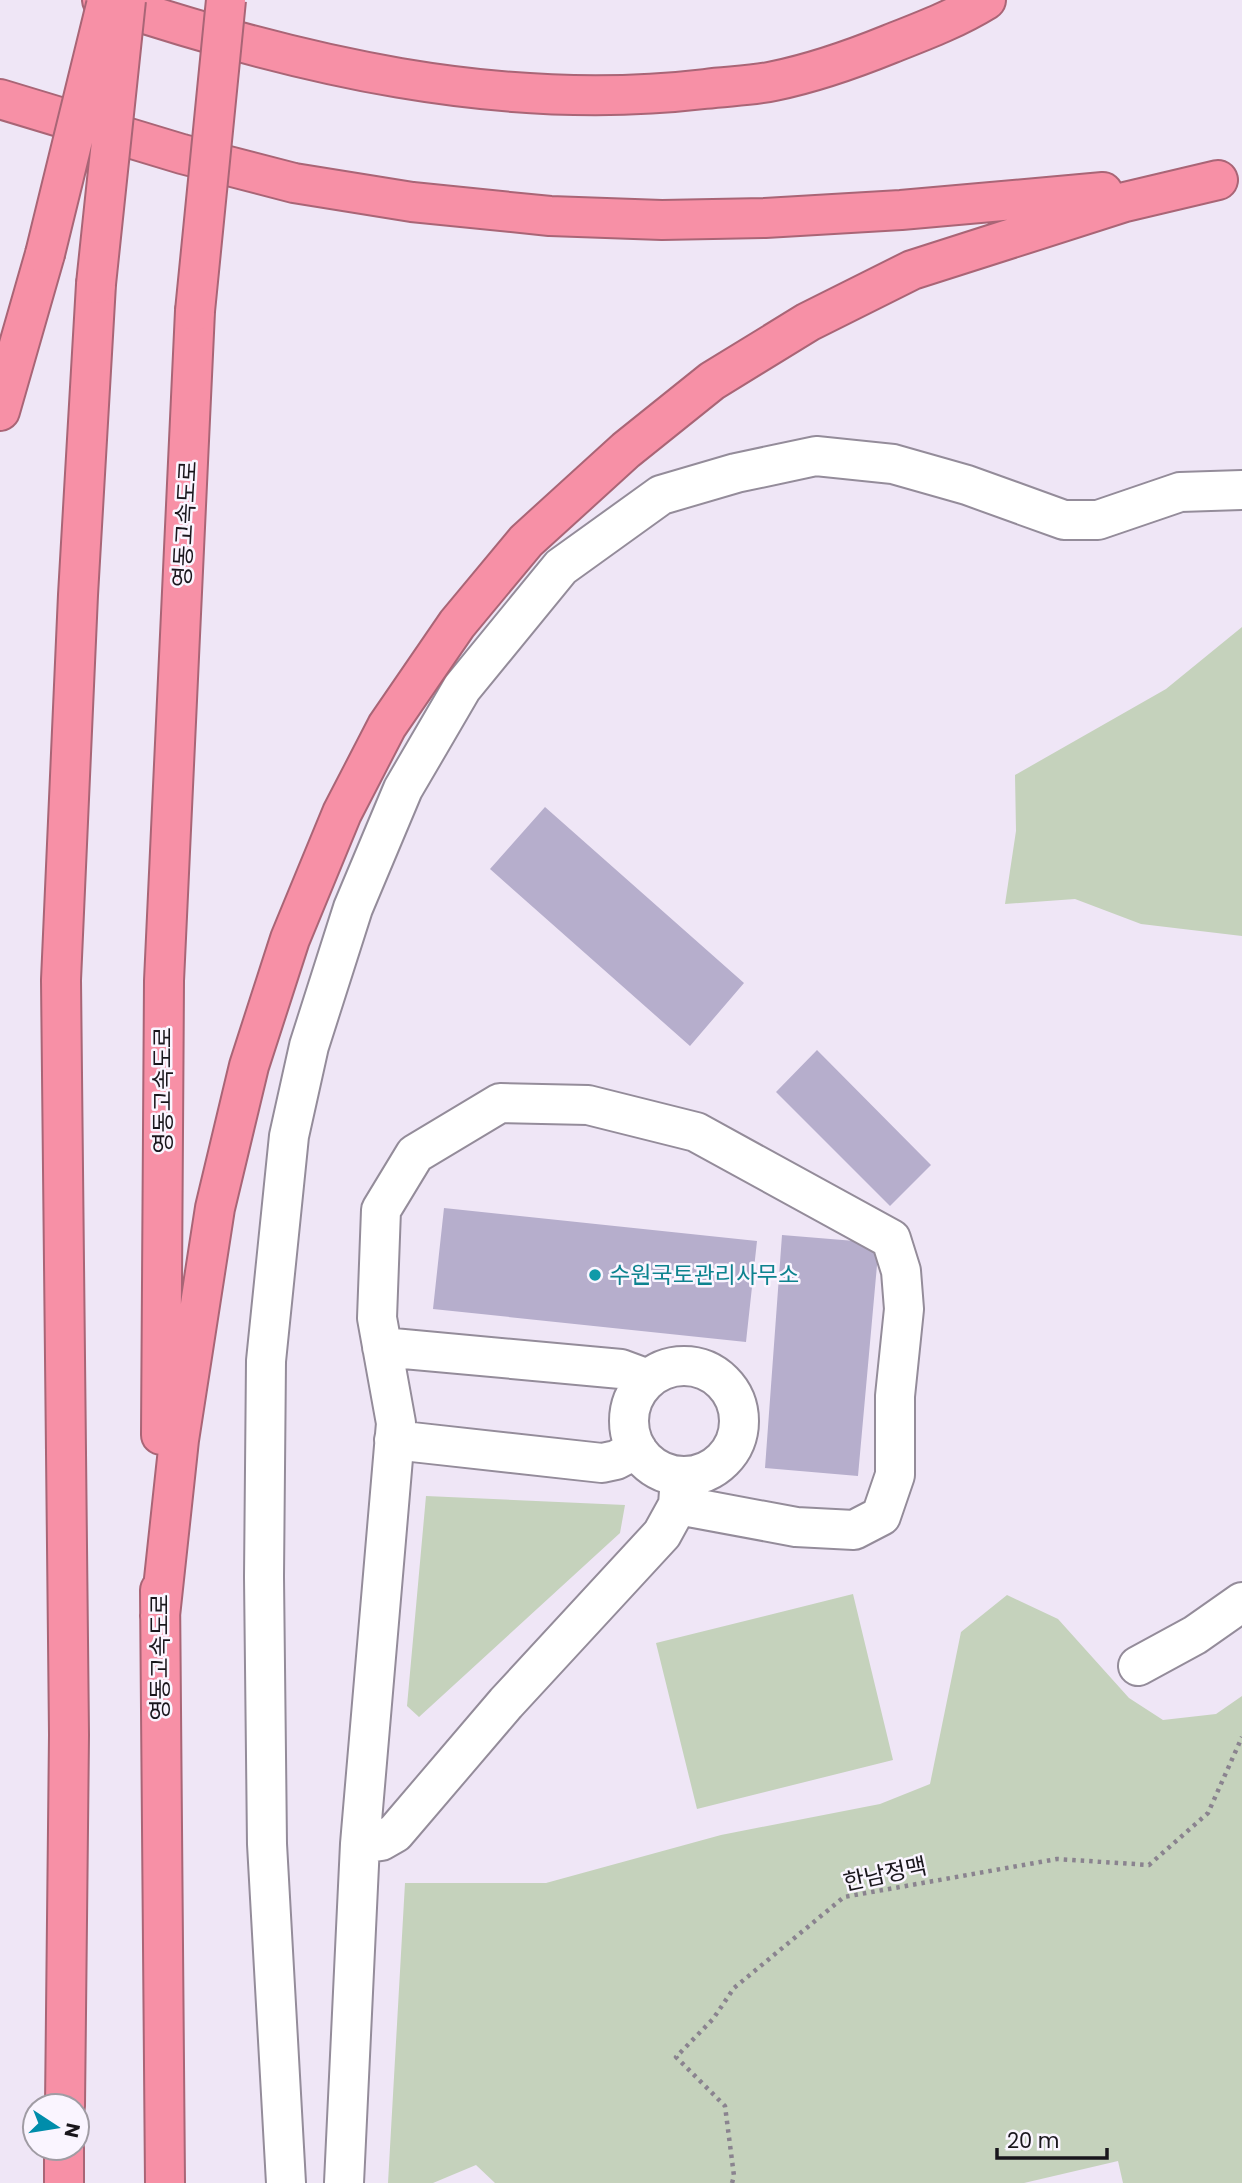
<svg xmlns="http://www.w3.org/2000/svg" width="1242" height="2183" font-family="Poppins,'Noto Sans KR',sans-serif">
<rect width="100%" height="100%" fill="#efe6f6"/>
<!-- green -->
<path fill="#c5d2bc" d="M1242,627V936L1141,924L1075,899L1005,904L1016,831L1015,775L1166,689Z
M426,1496L625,1505L620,1533L419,1717L407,1706Z
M853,1594L893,1760L697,1809L656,1643Z
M1007,1595L1058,1619L1129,1698L1163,1720L1216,1714L1242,1696V2183H1123L1118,2161L1024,2183H495L476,2165L433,2183H388L405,1883H546L721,1835L880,1804L930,1784L961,1632Z"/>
<!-- building -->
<path fill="#b6aecc" d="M545,807L744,983L690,1046L490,869Z
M817,1050L931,1165L890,1206L776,1092Z
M444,1208L757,1241L746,1342L433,1309Z
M782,1235L879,1243L858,1476L765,1468Z"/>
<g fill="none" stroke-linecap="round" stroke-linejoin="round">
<defs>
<path id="minor" d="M382,1347L621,1369L648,1379
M629 1421a55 55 0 1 1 110 0a55 55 0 1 1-110 0Z
M394,1440L602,1463L616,1460L637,1449
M1138,1666L1195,1635L1242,1602
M360,1844L381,1841L395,1833L506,1703L662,1534L678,1505L680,1477
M286,2183L267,1844L264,1577L266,1361L289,1136L309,1046L353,908L403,789L462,688L561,567L661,495L736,473L816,456L893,464L967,485L1064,520H1098L1180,492L1242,490
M344,2183L360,1844L396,1423L377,1318L381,1210L415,1154L500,1103L588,1105L696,1132L891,1239L901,1271L904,1309L895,1396V1475L881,1516L854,1530L796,1527L678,1505"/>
<path id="highway" d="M102,0C297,65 499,113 705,89C728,86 752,86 774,81C813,73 853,59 890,44C923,31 955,19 986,0
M0,99L182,154L294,183L412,202L550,216L662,220L765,218L901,210L1103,192
M0,411L45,254
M161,1435L164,981L195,311
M160,1590L165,2183
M160,1616L179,1440L215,1208L249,1066L290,939L342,813L387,726L457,624L526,541L626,450L712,381L808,322L912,270L1125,202L1218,180
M65,2106L69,1735L61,980L78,595L96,284
M64,2183V2148"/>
</defs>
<!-- minor casing -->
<use href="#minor" stroke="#948c9a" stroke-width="42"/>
<!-- highway casing -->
<use href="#highway" stroke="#a96576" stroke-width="42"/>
<!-- path -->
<path stroke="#8a838f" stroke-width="4.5" stroke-dasharray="3.5 5" stroke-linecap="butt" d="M732,2183L734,2176L725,2106L676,2057L713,2019L734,1988L844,1897L1057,1859L1149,1865L1208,1813L1242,1737"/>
<!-- minor -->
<use href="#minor" stroke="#fff" stroke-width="38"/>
<!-- highway -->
<use href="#highway" stroke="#f790a6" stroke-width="38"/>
<defs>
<path id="highway-bridge" d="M45,254L106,5
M96,284L126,0
M195,311L226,0"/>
</defs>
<!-- highway-bridge casing -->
<use href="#highway-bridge" stroke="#a96576" stroke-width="42" stroke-linecap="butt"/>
<!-- highway-bridge -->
<use href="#highway-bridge" stroke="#f790a6" stroke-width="38"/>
</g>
<!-- markers -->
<circle fill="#0f9aa8" stroke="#faf5ff" stroke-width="2.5" cx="595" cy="1275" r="7"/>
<g text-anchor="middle" stroke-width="5" stroke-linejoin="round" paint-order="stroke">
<!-- street labels -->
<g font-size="23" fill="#19161c" stroke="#faf5ff">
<text transform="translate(185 524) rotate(-87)" y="8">영동고속도로</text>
<text transform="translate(163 1090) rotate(-90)" y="8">영동고속도로</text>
<text transform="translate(160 1657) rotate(-90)" y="8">영동고속도로</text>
<text transform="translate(885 1874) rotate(-12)" y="8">한남정맥</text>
</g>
<!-- culture labels -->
<g font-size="23" fill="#0d838f" stroke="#faf5ff" text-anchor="start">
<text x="609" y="1283">수원국토관리사무소</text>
</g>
</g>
<!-- north arrow -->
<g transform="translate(56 2127) rotate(102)"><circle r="33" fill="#faf5ff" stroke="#a09ca4" stroke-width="2"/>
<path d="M0-5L12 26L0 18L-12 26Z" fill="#008dab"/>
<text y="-10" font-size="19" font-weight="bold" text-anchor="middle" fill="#19161c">N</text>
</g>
<!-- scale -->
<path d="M997 2148v10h110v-10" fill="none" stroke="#19161c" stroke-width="3.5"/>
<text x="1007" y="2148" font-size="21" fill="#19161c" stroke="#faf5ff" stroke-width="5" paint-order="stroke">20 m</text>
</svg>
